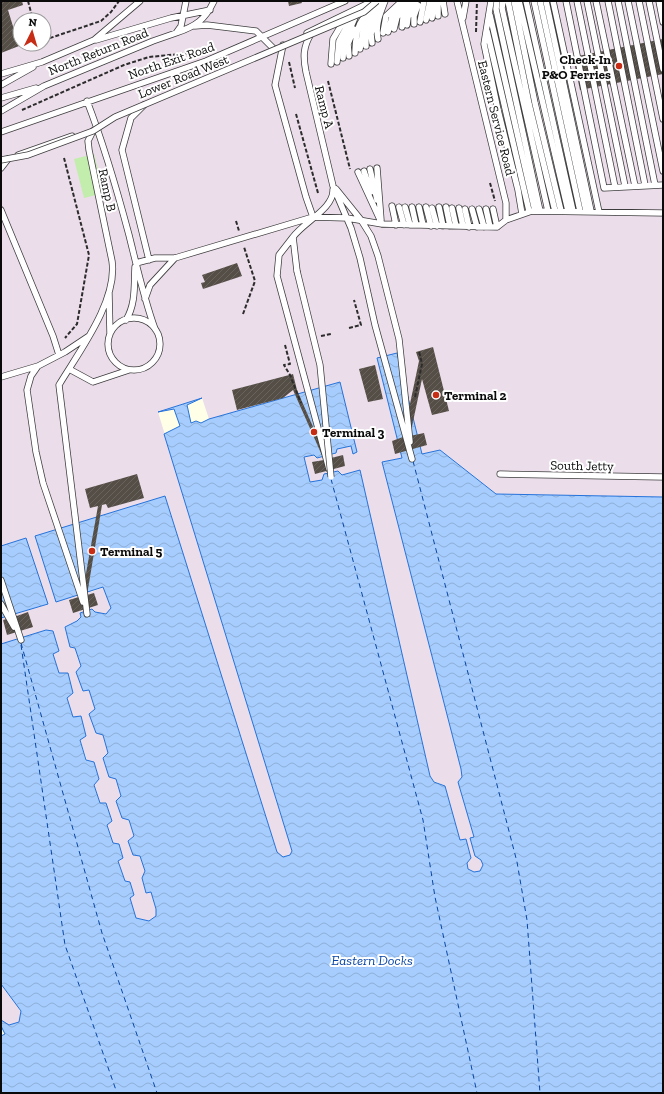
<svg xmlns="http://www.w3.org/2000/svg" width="664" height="1094" font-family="'Zilla Slab',serif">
<defs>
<pattern id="water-waves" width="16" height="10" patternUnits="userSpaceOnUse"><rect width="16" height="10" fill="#a6cdfd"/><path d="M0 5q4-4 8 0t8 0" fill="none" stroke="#8eafd8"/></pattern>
<pattern id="building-hatch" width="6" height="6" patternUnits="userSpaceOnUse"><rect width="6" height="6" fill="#544e46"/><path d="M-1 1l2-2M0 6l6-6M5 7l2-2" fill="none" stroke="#68635c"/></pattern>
</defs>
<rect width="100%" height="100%" fill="#ffffe7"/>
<!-- industrial -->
<path fill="#ebddea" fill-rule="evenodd" d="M1,1H663V497L496,494L440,450L422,454L397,353L377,358L402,458L382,462L461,769L462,777L458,782L474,837L470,838L475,856L481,860L483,865L480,871L474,872L468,869L467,863L471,857L466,840H460L445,786L434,781L430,776L360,471L310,483L304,457L314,455L317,458L336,454L337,449L351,446L340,382L209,419L202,398L158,412L292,851L290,855L283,857L277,852L165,497L91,592L104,587L111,608L109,612L106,614L95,612L80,613L81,617L77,621L65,627L75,647L81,666L76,672L83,690H89L95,709L90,714L96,733L103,735L108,753L103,758L109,776L116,778L121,796L116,801L122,818L128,819L134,836L128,841L133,855L140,856L145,871L142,878L146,893L151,892L156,909V916L149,921L136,918L107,824L112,821L106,803L100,804L94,784L99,779L94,762L87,760L80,740L86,736L81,717H73L67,698L73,693L59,673L53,654L59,651L46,630L1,644V618L47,604L26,539L1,546ZM20,20H44V44H20Z
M1,984L21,1011V1019L18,1023L9,1025L1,1020Z"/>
<!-- park -->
<path fill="#c3edad" d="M94,154L104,193L84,198L74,159Z"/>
<!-- water -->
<path fill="url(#water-waves)" stroke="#2572db" d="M397,353L422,454L440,450L496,494L663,497V1093H1V1036L5,1034L1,1026V1020L9,1025L19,1022L21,1011L1,984V644L46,630L53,631L59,651L53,654L59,673H68L73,693L67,698L73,717L81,716L86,736L80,740L86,760L94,762L99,779L94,785L100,803H106L112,821L107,825L113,843L119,844L123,858L118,861L125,881L130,882L134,895L130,898L136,918L149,921L156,916V909L151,892L146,893L142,878L145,871L140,856L133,855L128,841L134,836L129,820L122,818L116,801L121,796L116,779L109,777L103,758L108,753L103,735L96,733L89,714L95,709L89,690L83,691L76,672L81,666L75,648L70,647L65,627L77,621L81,617L80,613L92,609L95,612L106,614L111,608L103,587L56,602L35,536L165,496L277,852L283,857L290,855L292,851L164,434L180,426L174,409L158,412L202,398L187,405L191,423L196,421L201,423L209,419L340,382L357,452L353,454L351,446L337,449L336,453L317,458L314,455L304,457L310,482L322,480L324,474L338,471L342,475L360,470L430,776L434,782L445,786L460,840L466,839L471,858L467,863L468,869L474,872L480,871L483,865L481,860L475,856L470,838L474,837L458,782L462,777L461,769L382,462L402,458L377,358Z
M26,538L48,604L1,618V546Z"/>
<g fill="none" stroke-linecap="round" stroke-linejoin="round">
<!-- ferry -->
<path stroke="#0845a7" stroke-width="1" stroke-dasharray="5 4" stroke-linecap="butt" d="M413,461L517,862L527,920L540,1093
M331,479L423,820L435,897L477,1093
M21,643L102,933L157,1093
M21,645L65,945L117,1093"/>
</g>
<!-- building -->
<path fill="url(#building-hatch)" d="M1,1H22L23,5L8,10L19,46L1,53Z
M288,1H301L302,3L289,6Z
M663,39V74L580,90L573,57Z
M237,263L242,276L203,289L201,283L205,282L202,275Z
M433,347L449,411L432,415L422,379L410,436L424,433L427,445L395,454L392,441L403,437L419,361L416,352Z
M375,365L383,399L368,402L359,369Z
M293,374L297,390L327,459L343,455L345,466L315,474L312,462L324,460L293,390L283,398L237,410L232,390Z
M137,474L144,498L108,508L106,504L102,505L87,595L94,593L98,605L73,613L69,600L82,596L98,506L90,508L85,489Z
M1,602L14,617L28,612L33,627L7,635L3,620L10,618Z"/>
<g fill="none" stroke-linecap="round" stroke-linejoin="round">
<defs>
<path id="lane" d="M443,1L445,14
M457,1L506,203V220
M491,1L484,44L498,110L518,190L522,214
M497,1L496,9L540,211
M503,1L502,8L506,26L548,211
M508,1L529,104L555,211
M514,1L535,103L561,211
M519,1L568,211
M526,1L573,211
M534,1L580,211
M540,1L586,211
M546,1L591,211
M553,1L599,212
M566,1L604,188L663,185
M577,1L615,187
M587,1L625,186
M596,1L635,186
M608,1L645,185
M618,1L655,185
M628,1L663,171
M639,1L663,119
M649,1L663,69
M659,1L663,22
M490,15L535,211
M438,16V1
M432,18L434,1
M463,18L466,1
M426,20L430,1
M420,22L424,1
M414,24V16L418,5
M407,25L408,17L416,1
M195,26L207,25L256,31L274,49
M402,27L403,18L410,6
M394,29L397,17L411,1
M487,31L529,211
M388,32L392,17L407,1
M176,33C196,26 205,20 214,1
M307,33L373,1
M383,33L386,16L402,1
M311,34C303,47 303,57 306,72L333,186L351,228L360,258L375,325L412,459
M378,39C375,25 380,14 385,1
M96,40L171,18L210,10
M372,43L371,34L376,15
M283,45L275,85L306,197L313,217
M366,46C365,28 371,18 380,4
M360,49L365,19L368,16
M355,53C356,23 359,21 381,1
M349,56L348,44L354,29
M343,58L344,43L357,13
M337,62L339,41L353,15
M331,64L333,39L345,19
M1,74L42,62L94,40L140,1
M1,85L33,67
M1,98L36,88
M87,101C104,145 117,190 129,235C137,267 144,299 155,329
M144,105L131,118L122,150L149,260
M1,111L44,86L153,41L176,33L181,26L186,1
M1,132L206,61L345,1
M18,155L72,136
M1,168L8,159
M377,168L381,220
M370,169L377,200
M364,171L371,192
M358,172L382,224
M336,189L361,220L371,236L378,256L399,339L410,442
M392,206L396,225
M399,207L404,225
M405,207L410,225
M412,207L416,225
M419,207L423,225
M426,207L431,226
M439,207L443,226
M446,207L450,226
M432,208L437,226
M452,208L456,226
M459,208L463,226
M465,209L469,227
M472,209L477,227
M479,209L484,227
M486,209L490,227
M493,209L497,227
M1,210L53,336L59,355
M293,237L279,255L277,276L329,469
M136,263L155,258H175L313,217L347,218L382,224L497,227L506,220L532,211L663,213
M297,271L293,237C304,222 334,208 333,190
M109,293L110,334
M145,299L150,285L175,258
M108 344a26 26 0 1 1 52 0a26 26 0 1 1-52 0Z
M126,320C136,304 134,285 135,267
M69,369L93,382L129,370
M1,377L38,366
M500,474L663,477
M1,580L21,640
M83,602L43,483L36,452L27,390L31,376L38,366L65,352L89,336
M1,604L14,627
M87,614L59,385C78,353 118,301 112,261L89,150L88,141L93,131"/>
</defs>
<!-- lane casing -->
<use href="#lane" stroke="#3d3d3d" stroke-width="7"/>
<!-- path -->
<path stroke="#2c2c2c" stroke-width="2" stroke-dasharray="4 2" stroke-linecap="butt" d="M28,1L33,20
M476,32L477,1
M44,40L101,21L111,12L119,1
M289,62L295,88
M328,81L350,169
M22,110L124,65L149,57L200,52
M296,114L318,193
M64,158L89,255L77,324L65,338
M490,183L495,201
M236,221L239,231
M243,314L255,281L244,247
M349,328L361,325L354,300
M321,336L331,334
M285,345L290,364L284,365L290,375L301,403
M415,397L422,364L419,351"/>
<!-- lane -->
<use href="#lane" stroke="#fff" stroke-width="5.5"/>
<defs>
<path id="lane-bridge" d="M1,160L28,155L93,131L115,117L364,12L377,1
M297,271L320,365L331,477"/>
</defs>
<!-- lane-bridge casing -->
<use href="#lane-bridge" stroke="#3d3d3d" stroke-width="7" stroke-linecap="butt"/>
<!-- lane-bridge -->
<use href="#lane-bridge" stroke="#fff" stroke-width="5.5"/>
</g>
<!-- markers -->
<g fill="#c72c15" stroke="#fff" stroke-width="1.5">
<circle cx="619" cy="66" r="4"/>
<circle cx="436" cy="395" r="4"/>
<circle cx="314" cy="432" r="4"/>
<circle cx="92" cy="551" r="4"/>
</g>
<g text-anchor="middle" stroke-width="4" stroke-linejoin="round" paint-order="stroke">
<!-- street labels -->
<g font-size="13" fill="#0a0a0a" stroke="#fff">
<text transform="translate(98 51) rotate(-22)" y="5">North Return Road</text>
<text transform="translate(171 60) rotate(-19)" y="5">North Exit Road</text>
<text transform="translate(183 76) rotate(-22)" y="5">Lower Road West</text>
<text transform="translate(325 107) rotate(76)" y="5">Ramp A</text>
<text transform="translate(497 118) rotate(76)" y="5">Eastern Service Road</text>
<text transform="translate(108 190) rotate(78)" y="5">Ramp B</text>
<text transform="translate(582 465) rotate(1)" y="5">South Jetty</text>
</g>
<!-- poi labels -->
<g font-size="13" font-weight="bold" fill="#0a0a0a" stroke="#fff" text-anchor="start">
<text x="611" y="64" text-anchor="end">Check-In<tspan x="611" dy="15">P&amp;O Ferries</tspan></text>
<text x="444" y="400">Terminal 2</text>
<text x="322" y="437">Terminal 3</text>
<text x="100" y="556">Terminal 5</text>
</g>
<!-- water labels -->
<g font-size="14" font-style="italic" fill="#0845a7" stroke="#fff">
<text x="372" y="965">Eastern Docks</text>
</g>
</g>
<!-- border -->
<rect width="664" height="1094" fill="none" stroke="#0a0a0a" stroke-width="4"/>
<!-- north arrow -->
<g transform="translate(32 32) rotate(5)"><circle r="19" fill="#ffffff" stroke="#9d9d9d"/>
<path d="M0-3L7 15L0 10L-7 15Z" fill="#c72c15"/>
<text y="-6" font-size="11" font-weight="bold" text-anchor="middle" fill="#0a0a0a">N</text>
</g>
</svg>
